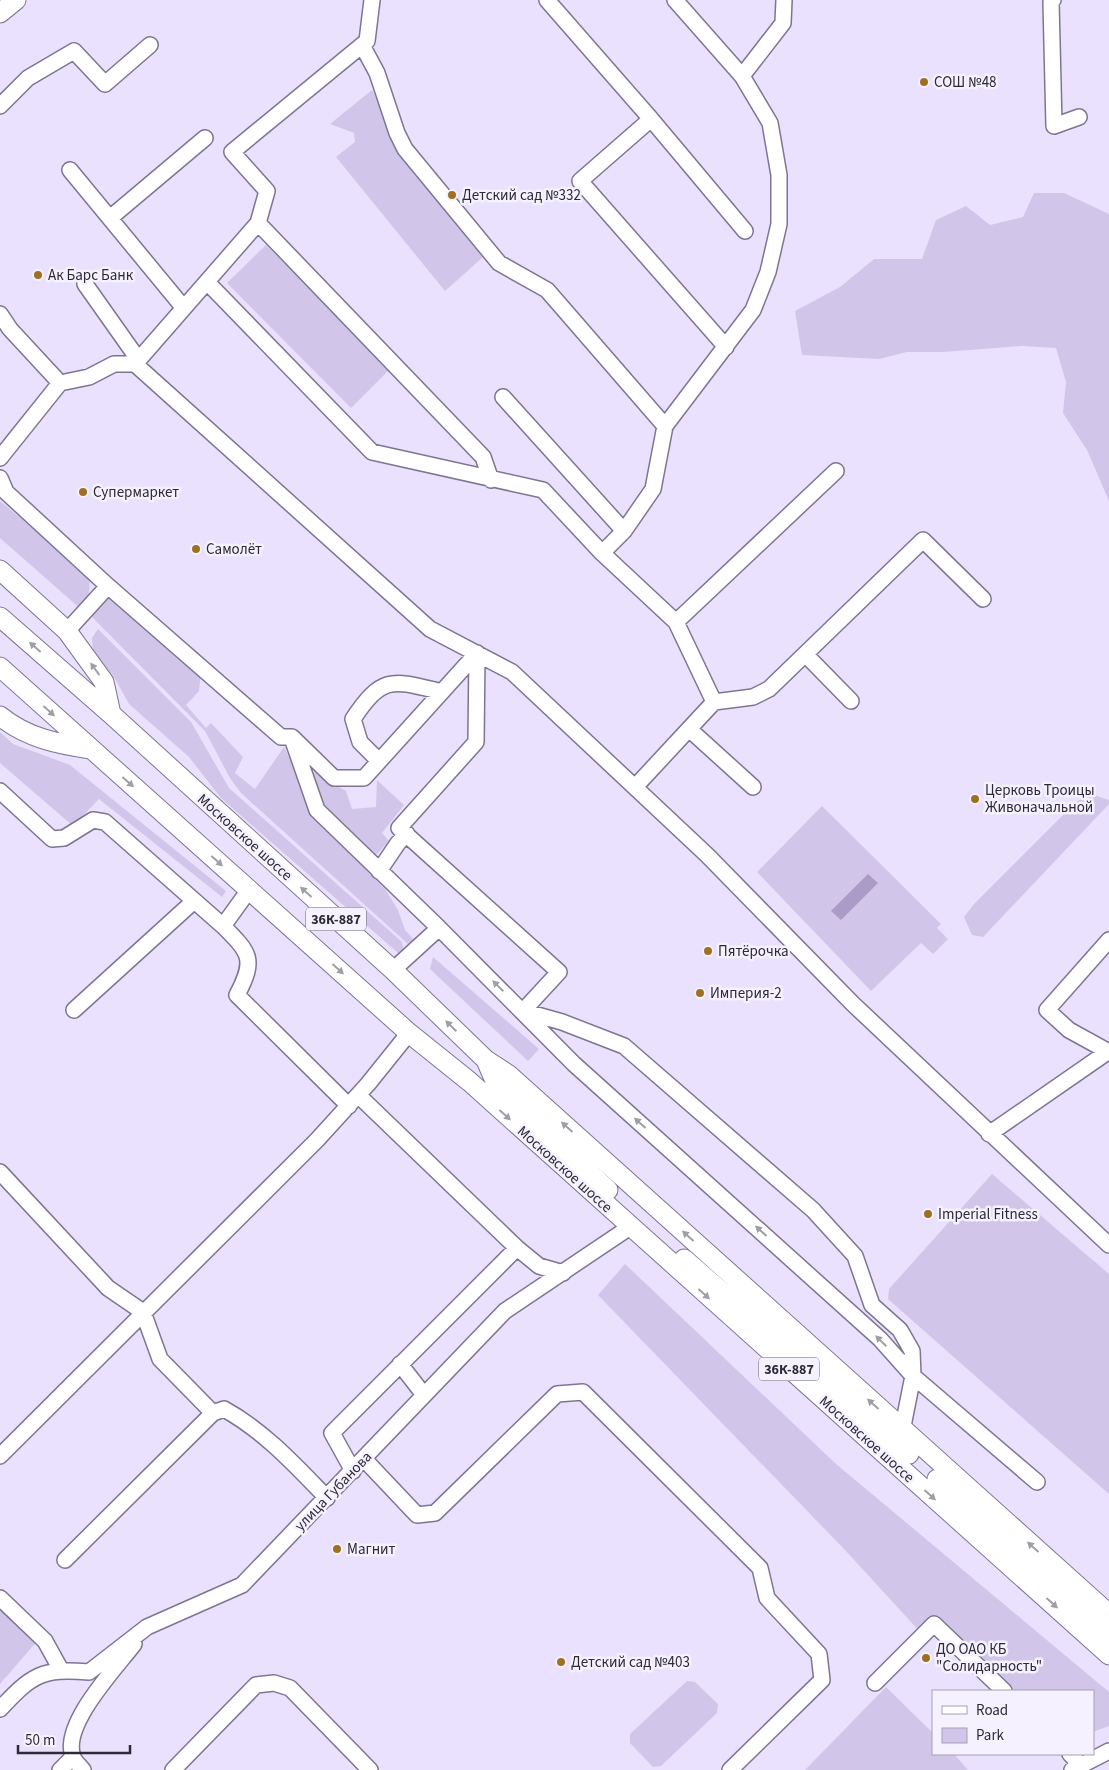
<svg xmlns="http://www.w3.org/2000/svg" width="1109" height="1770" font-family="'Source Sans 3',sans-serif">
<rect width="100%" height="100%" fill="#e9e1fd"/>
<!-- green -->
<path fill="#d1c6ea" d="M372,90L406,158L483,257L445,291L336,157L355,142L354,133L330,124Z
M1034,193H1064L1109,214V501L1087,450L1063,413L1066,382L1056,348L1022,346L943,352H907L879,359L802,355L795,311L840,287L874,259H922L936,220L966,206L990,225L1023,217Z
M266,245L390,369L351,408L227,283Z
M0,501L90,576L89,593L83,611L0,538Z
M115,595L201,671L199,691L186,705L206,728L211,723L243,757L235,773L255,789L284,747L322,825L385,889L398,910L405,930L414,940L408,944L241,793L230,778L205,731L92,617L105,601Z
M98,629L191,722L229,788L402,942L405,959L221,798L189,757L129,704L113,675L93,653L92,638Z
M0,732L13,744L70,765L226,891L222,897L99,799L73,826L0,763Z
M310,770L346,791L352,809L376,807L377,780L404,805L382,833L389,841L375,856L327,813Z
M1091,794L1109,800V804L983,937L972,935L964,917L974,904L1076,802Z
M822,806L941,924L937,928L948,939L933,954L921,943L871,991L757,872Z
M433,957L539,1049L528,1061L430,969Z
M992,1174L1109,1274V1494L888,1299L889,1289Z
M625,1264L836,1464L1109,1692V1726L1093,1732V1691H1004L934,1624L923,1635L845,1550L598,1295Z
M0,1606L38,1640L0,1684Z
M687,1681L695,1682L718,1704L717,1713L661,1766L653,1767L630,1743V1734Z
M886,1687L933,1733V1754H954L968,1770H805Z"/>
<!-- water -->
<path fill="#aa9cc6" d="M868,874L878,883L841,920L831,911Z"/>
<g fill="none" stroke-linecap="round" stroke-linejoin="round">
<defs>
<path id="minor" d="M372,0L367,41L232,152L267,191L258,223L483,457L491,480
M547,0L651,119L580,181L726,347
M675,0L742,76
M1053,0L1051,2L1054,126L1079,117
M362,45L377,73L397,133L405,149L499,263L547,290L665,426
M0,106L28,78L74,51L105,84L150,45
M651,119L745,231
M70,170L183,307
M110,218L205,138
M207,282L372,452L543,490L602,553L676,622L714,702
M85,284L138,359
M0,314L10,329L60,383L89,377L114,364H135L430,629L512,672L707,855L853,1004L1109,1245
M135,364L258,223
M503,397L624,531
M0,458L60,383
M0,478L6,492L108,586L281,737H292L334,778H364L477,653
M602,553L624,531L653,489L665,426L753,310L768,272L779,224V175L770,123L742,76L783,23L784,0
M676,622L836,471
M67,631L108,586
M477,653L476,742L399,828L559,972L523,1011L562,1022L624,1046L813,1210L855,1256L872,1305L900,1330L912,1351L913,1376L1037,1482
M805,654L851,701
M689,729L753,787
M293,741L317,810L439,928
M379,761L360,742L353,719C383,674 393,680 442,692
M635,787L714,702L753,697L769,689L923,540L983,599
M0,791L52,839L64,838L93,820L105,822L223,926
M379,871L398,843L407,834
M249,890L223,926C250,953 256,959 237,995L349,1106
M1109,940L1047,1010L1069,1030L1109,1052
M393,970L439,928L574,1064L880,1339L913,1376L901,1436
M74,1010L194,901
M358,1095L517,1248L539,1266L563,1273
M989,1134L1109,1051
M0,1172L108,1288L143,1312L160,1359L213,1413L65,1560
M400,1364L424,1395
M213,1413L224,1409C264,1431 295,1465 327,1498
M0,1456L317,1140L368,1084L409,1033
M364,1459L417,1515L435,1513L557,1394L583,1392L760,1568L767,1598L819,1654L822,1680L730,1770
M353,1471L332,1433L517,1248
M0,1598L45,1641L61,1670
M875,1683L934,1624L1004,1691
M0,1709C32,1675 41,1668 89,1672L147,1627L242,1585L505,1311L630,1227
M1070,1754L1081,1765
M60,1770L73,1757
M83,1770C80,1766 75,1762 73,1757C61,1725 115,1669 134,1644
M173,1770L256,1685L274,1683L290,1688L370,1770
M1072,1770L1109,1751"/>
<path id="major" d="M0,13L16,0
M0,570L67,631L104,682L111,714
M0,617L111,714L393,970L486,1060L509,1075L1109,1614
M0,667L409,1033L470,1082L1109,1655
M0,716C27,738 58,744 91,749
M486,1060L498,1088L608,1190
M684,1259L909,1454
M937,1479L1109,1633"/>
</defs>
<!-- minor casing -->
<use href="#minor" stroke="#7f7593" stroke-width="18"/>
<!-- major casing -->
<use href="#major" stroke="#7f7593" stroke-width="21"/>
<!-- minor -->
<use href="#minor" stroke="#fff" stroke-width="15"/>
<!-- major -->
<use href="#major" stroke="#fff" stroke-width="19"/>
</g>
<!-- one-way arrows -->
<defs><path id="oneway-solid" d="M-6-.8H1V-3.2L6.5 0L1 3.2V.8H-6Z" transform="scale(1.25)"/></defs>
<g fill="#a09fa5">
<use href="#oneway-solid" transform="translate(35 647) rotate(-139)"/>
<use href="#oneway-solid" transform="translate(95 669) rotate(-126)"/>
<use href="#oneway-solid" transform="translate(49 711) rotate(42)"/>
<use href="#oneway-solid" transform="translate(128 782) rotate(41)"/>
<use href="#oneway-solid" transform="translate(217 861) rotate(42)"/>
<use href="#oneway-solid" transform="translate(306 892) rotate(-138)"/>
<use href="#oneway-solid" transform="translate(338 969) rotate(42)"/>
<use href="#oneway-solid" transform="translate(498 986) rotate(-136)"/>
<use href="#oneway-solid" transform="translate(451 1026) rotate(-136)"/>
<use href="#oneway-solid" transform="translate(505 1115) rotate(42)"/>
<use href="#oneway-solid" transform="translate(640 1123) rotate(-138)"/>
<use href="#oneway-solid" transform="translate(567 1127) rotate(-138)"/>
<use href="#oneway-solid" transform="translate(761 1231) rotate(-138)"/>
<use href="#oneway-solid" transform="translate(688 1236) rotate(-138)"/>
<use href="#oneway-solid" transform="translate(704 1294) rotate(42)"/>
<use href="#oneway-solid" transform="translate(881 1341) rotate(-135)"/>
<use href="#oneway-solid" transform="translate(873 1404) rotate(-138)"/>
<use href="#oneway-solid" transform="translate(930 1495) rotate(42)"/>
<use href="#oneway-solid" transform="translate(1033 1547) rotate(-138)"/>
<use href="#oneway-solid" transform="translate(1052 1603) rotate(42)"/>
</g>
<!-- markers -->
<g fill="#9f7022" stroke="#f5f1ff" stroke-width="2">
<circle cx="924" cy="82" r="5"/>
<circle cx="452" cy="195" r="5"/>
<circle cx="38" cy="275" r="5"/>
<circle cx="83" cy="492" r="5"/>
<circle cx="196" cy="549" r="5"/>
<circle cx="975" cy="799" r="5"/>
<circle cx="708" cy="951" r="5"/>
<circle cx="700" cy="993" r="5"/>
<circle cx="928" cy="1214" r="5"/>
<circle cx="337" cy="1549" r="5"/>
<circle cx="926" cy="1658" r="5"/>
<circle cx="561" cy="1662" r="5"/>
</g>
<g text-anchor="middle" stroke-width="5" stroke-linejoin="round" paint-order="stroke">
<!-- shield labels -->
<g fill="#f5f1ff" stroke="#696572" stroke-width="1">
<rect x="306" y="907.5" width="60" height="23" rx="4"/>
<rect x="759" y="1357.5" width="60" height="23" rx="4"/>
</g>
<g font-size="14" font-weight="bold" fill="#2d2936">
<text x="336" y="924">36К-887</text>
<text x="789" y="1374">36К-887</text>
</g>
<!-- poi labels -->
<g font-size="15" fill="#2d2936" stroke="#f5f1ff" text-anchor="start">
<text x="934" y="87">СОШ №48</text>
<text x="462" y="200">Детский сад №332</text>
<text x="48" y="280">Ак Барс Банк</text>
<text x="93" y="497">Супермаркет</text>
<text x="206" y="554">Самолёт</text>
<text x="985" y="795">Церковь Троицы<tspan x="985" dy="17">Живоначальной</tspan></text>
<text x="718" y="956">Пятёрочка</text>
<text x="710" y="998">Империя-2</text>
<text x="938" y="1219">Imperial Fitness</text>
<text x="347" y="1554">Магнит</text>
<text x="936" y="1654">ДО ОАО КБ<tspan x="936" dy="17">"Солидарность"</tspan></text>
<text x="571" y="1667">Детский сад №403</text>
</g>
<!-- street labels -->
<g font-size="15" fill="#2d2936" stroke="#f5f1ff">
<text transform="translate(245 837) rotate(42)" y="5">Московское шоссе</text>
<text transform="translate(565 1169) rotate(42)" y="5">Московское шоссе</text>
<text transform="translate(867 1439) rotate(42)" y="5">Московское шоссе</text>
<text transform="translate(333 1491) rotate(-46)" y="5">улица Губанова</text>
</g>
</g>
<!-- legend -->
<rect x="932" y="1690" width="162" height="65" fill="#f5f1ff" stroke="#a5a1af"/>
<rect x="942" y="1706" width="25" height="8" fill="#ffffff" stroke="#a5a1af"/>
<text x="976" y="1715" font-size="15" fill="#2d2936">Road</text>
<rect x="942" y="1728" width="25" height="15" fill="#d1c6ea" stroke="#a5a1af"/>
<text x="976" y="1740" font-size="15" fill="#2d2936">Park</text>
<!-- scale -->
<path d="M18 1745v8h112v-8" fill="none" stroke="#2d2936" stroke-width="2.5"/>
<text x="25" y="1745" font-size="15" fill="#2d2936" stroke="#f5f1ff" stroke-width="4" paint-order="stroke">50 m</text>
</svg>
